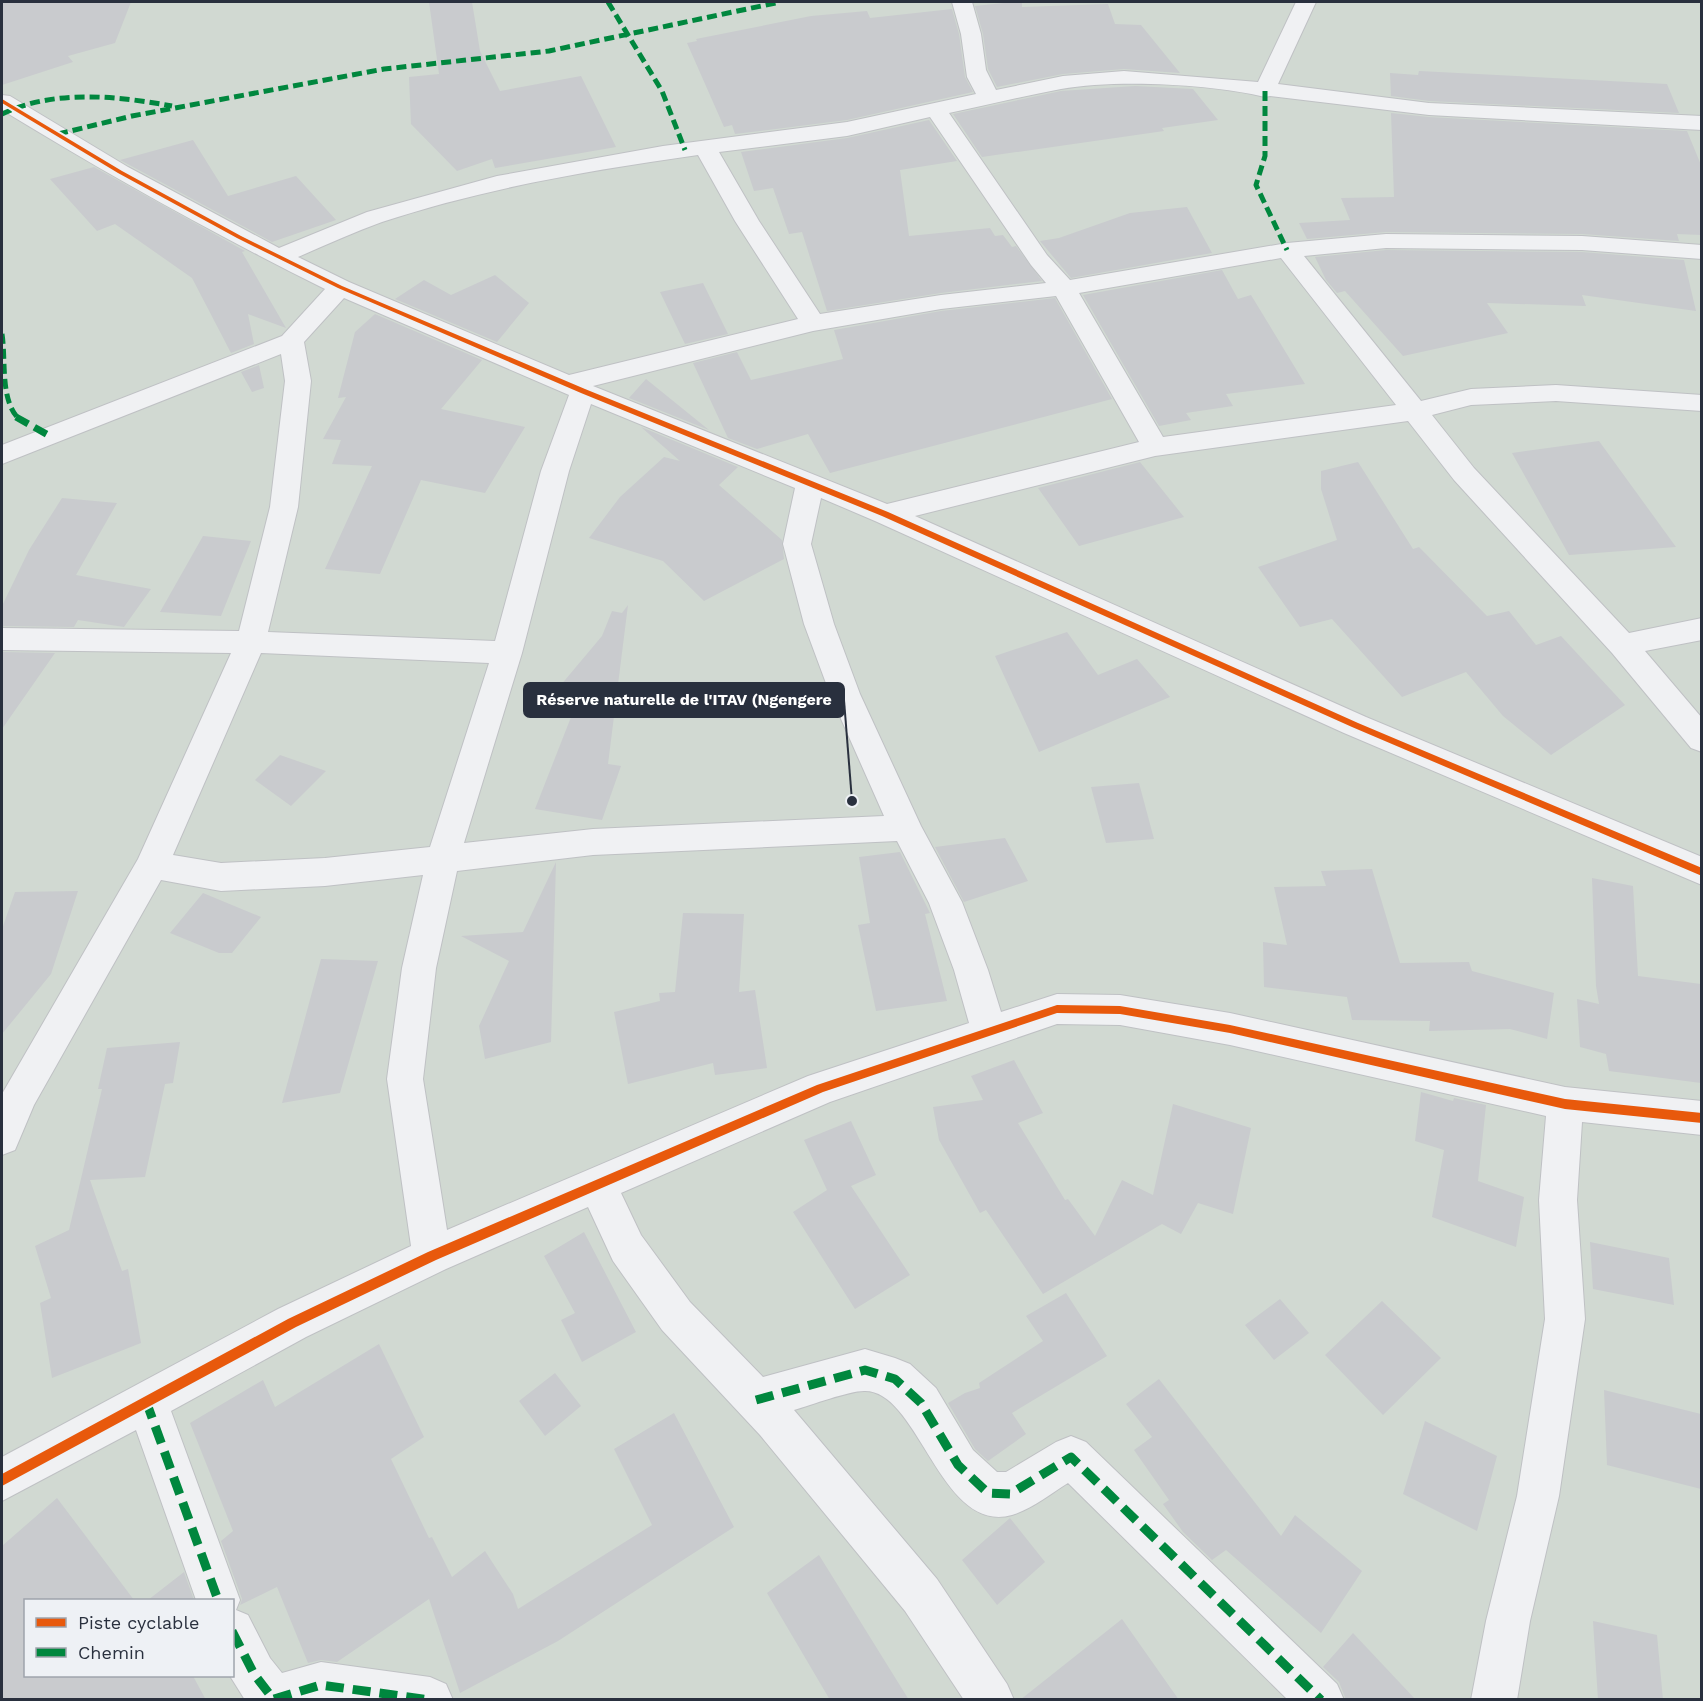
<svg xmlns="http://www.w3.org/2000/svg" width="1703" height="1701" font-family="'Work Sans',sans-serif">
<rect width="100%" height="100%" fill="#e1e3e6"/>
<!-- green -->
<path fill="#d1d9d2" fill-rule="evenodd" d="M2,2H1701V1699L2,1700ZM26,1600H232V1676H26Z"/>
<!-- building -->
<path fill="#c9cbce" d="M2,2H131L115,43L68,56L73,62L2,85Z
M429,2H472L480,51L500,91L581,76L616,147L495,168L492,159L457,171L411,124L409,77L439,74Z
M1014,2H1022V7L1108,4L1115,24L1141,25L1180,73L1124,69L1063,74L997,87L988,69L983,34L975,6Z
M952,9L959,34L965,77L973,92L847,120L735,134L732,125L724,127L687,43L697,41L696,39L811,16L867,11L870,18Z
M1419,71L1667,84L1679,113L1429,101L1391,96L1390,73L1418,75Z
M1135,86L1193,89L1218,120L1162,128L1164,131L982,157L953,114L1061,91Z
M1391,113L1429,117L1687,131L1701,165V235L1677,234L1679,241L1582,234L1386,232L1307,239L1299,223L1350,220L1341,198L1394,197Z
M929,120L957,161L900,170L909,236L990,228L995,236L1003,235L1012,247L1016,246L1042,281L941,293L827,311L802,232L789,234L773,188L754,191L741,152L847,138Z
M193,140L228,196L296,176L336,220L272,242L120,160Z
M94,167L245,251L242,252L286,328L248,314L254,344L231,353L192,278L115,224L97,231L50,179Z
M1187,207L1212,253L1071,278L1040,241L1059,238L1130,213Z
M1386,250L1582,252L1684,260L1696,311L1582,295L1586,306L1487,303L1508,333L1403,356L1345,291L1337,293L1326,280L1315,257Z
M1222,270L1238,299L1251,295L1305,384L1226,394L1233,406L1186,413L1191,420L1159,426L1083,295Z
M495,275L529,303L497,342L395,299L424,280L451,295Z
M703,283L728,334L685,344L660,292Z
M1055,298L1112,399L830,473L808,434L757,449L728,438L693,363L737,352L751,380L843,359L834,330L941,311Z
M375,314L482,360L441,409L525,427L485,493L421,480L380,574L325,569L372,466L332,464L341,440L323,439L346,397L338,398L355,332Z
M259,365L264,388L252,392L241,372Z
M646,379L709,430L629,398Z
M641,427L738,467L719,485L782,540L784,559L704,601L663,561L589,538L620,497L664,457L680,461Z
M1599,441L1676,547L1569,555L1512,453Z
M1140,462L1184,517L1079,546L1038,488Z
M1358,462L1413,549L1419,547L1487,616L1509,611L1536,645L1561,636L1625,705L1551,755L1503,716L1466,672L1402,697L1332,619L1300,627L1258,567L1337,540L1321,489V471Z
M62,498L117,503L76,575L151,589L124,627L78,620L74,627L2,626V606L29,550Z
M203,536L251,541L221,616L160,612Z
M628,605L608,764L621,766L602,820L535,809L573,712L539,711L602,636L612,611L622,613Z
M1067,632L1098,675L1137,659L1170,697L1039,752L995,656Z
M2,652L55,653L2,729Z
M280,755L326,771L291,806L255,780Z
M1139,783L1154,839L1106,843L1091,787Z
M1005,838L1028,881L964,902L935,847Z
M900,852L930,913L925,914L947,1001L876,1011L858,925L870,923L859,857Z
M556,862L551,1042L485,1059L479,1026L509,961L461,936L523,932Z
M1372,869L1400,963L1469,962L1472,971L1554,993L1547,1039L1510,1029L1429,1031L1430,1021L1352,1020L1347,997L1264,987L1263,942L1287,945L1274,887L1326,886L1321,871Z
M1592,878L1633,886L1638,976L1701,984V1083L1609,1071L1606,1054L1580,1047L1577,999L1599,1004L1596,986Z
M78,891L51,974L2,1034V929L15,892Z
M203,893L261,917L232,953H219L170,933Z
M683,913L744,914L739,992L755,990L767,1068L715,1075L713,1063L628,1084L614,1012L660,1001L659,993L675,992Z
M321,959L378,961L340,1093L282,1103Z
M180,1042L173,1083L165,1084L145,1177L90,1180L122,1271L128,1269L141,1343L52,1378L40,1303L51,1298L35,1246L69,1230L102,1089H98L107,1048Z
M1014,1060L1043,1113L1018,1123L1065,1200L1068,1199L1095,1236L1122,1180L1153,1195L1173,1104L1251,1128L1233,1214L1198,1203L1181,1234L1162,1224L1043,1294L986,1210L980,1213L939,1140L933,1107L983,1100L971,1076Z
M1421,1092L1453,1101L1454,1098L1486,1105L1478,1181L1524,1197L1516,1247L1432,1217L1444,1150L1415,1141Z
M851,1121L876,1175L851,1186L910,1275L855,1309L793,1212L827,1190L804,1140Z
M584,1232L636,1332L582,1362L561,1320L575,1313L544,1256Z
M1590,1242L1669,1258L1674,1305L1593,1289Z
M1066,1293L1107,1356L1012,1413L1026,1434L988,1461L975,1449L948,1403L965,1393L980,1388L979,1383L1043,1341L1026,1316Z
M1280,1299L1309,1333L1274,1360L1245,1325Z
M1382,1301L1441,1358L1383,1415L1325,1355Z
M379,1344L424,1437L391,1459L429,1538L432,1537L452,1577L485,1551L513,1594L518,1609L652,1525L614,1449L674,1413L734,1527L558,1641L460,1693L429,1599L337,1662L321,1660L308,1663L277,1587L240,1605L242,1599L221,1541L233,1531L190,1423L263,1380L275,1407Z
M555,1373L581,1406L545,1436L519,1401Z
M1159,1379L1281,1536L1295,1515L1362,1571L1321,1633L1226,1550L1212,1560L1183,1532L1163,1504L1169,1500L1134,1450L1152,1437L1126,1404Z
M1604,1390L1701,1414V1489L1607,1465Z
M1425,1421L1497,1456L1477,1531L1403,1494Z
M57,1498L134,1600H26V1676H193L206,1700H2V1546Z
M1010,1518L1045,1562L997,1605L962,1560Z
M819,1555L909,1700H830L767,1593Z
M184,1572L194,1600H148Z
M1122,1619L1179,1700H1020Z
M1593,1621L1657,1635L1663,1700H1598Z
M1353,1633L1416,1700H1346L1339,1682L1323,1667Z"/>
<g fill="none" stroke-linecap="round" stroke-linejoin="round">
<defs>
<path id="minor" d="M952,2H972L981,34L986,70L996,90L1063,76L1124,71L1258,82L1296,2H1316L1278,84L1429,103L1702,116V130L1429,115L1270,96L1265,97C1211,84 1116,79 1061,89C1024,96 986,105 949,113L1047,255L1070,280L1287,243L1386,234L1582,236L1702,245V259L1582,250L1386,248L1304,256L1421,401L1471,389L1556,385L1702,395V411L1556,401L1471,405L1432,415L1474,468L1629,633L1702,618V640L1645,651L1702,718V752L1691,748L1612,653L1454,480L1408,421L1155,456L915,516L1366,717L1702,857V885L1344,733L875,521L821,498L811,544L834,624L860,694L921,826L962,902L988,970L1001,1012L1057,994L1120,995L1230,1013L1565,1087L1702,1101V1135L1582,1122L1577,1200L1585,1319L1559,1496L1530,1621L1517,1700H1471L1486,1621L1517,1496L1545,1319L1539,1200L1546,1116L1230,1045L1120,1025L1057,1024L830,1102L621,1193L641,1235L690,1302L763,1377L865,1349L895,1358L910,1364L936,1388L973,1450L997,1472H1006L1056,1442L1071,1436L1086,1442L1337,1684L1344,1700H1288L1068,1483C1050,1494 1032,1509 1012,1515C940,1535 919,1389 864,1391C849,1391 811,1405 794,1410L937,1579L1007,1684L1014,1700H964L905,1611L760,1435L662,1330L613,1261L588,1207L446,1269L306,1337L171,1411L240,1600L236,1610L248,1615L270,1658L282,1673L321,1662L430,1677L446,1684L453,1700H245L230,1676H232V1600H196L136,1430L2,1501V1457L278,1309L411,1246L387,1079L402,968L423,875L325,886L221,891L161,880L34,1105L15,1150L2,1155V1094L138,859L231,653L2,650V628L239,631L270,507L285,381L281,354L2,464V445L282,336L325,289C214,234 107,174 2,110V95L10,96L128,167L279,248L367,212L497,176L663,146L847,122L976,94L967,77L961,34ZM930,117L1031,265L1046,283L941,295L820,314L759,221L719,152L847,136ZM698,155L735,221L798,319L569,375L349,282L298,257C326,245 354,232 382,222C485,188 592,170 698,155ZM1281,258L1396,405L1163,437L1079,293ZM1056,296L1139,442L887,504L593,386L813,331L941,309ZM344,298L569,395L541,471L495,641L268,632L298,507L311,381L304,342ZM591,404L795,488L783,544L804,624L830,694L884,816L593,829L464,843L522,653L569,471ZM261,653L489,663L430,847L325,858L221,863L173,855ZM897,841L929,903L954,970L969,1023L808,1076L447,1230L423,1079L436,968L457,871L593,855Z"/>
</defs>
<!-- minor casing -->
<use href="#minor" stroke="#bfc1c4" stroke-width="2"/>
<!-- minor -->
<use href="#minor" fill="#f0f1f3" fill-rule="evenodd"/>
<!-- quiet-far2 -->
<path stroke="#00873e" stroke-width="5" stroke-dasharray="10 5" stroke-linecap="butt" d="M608,2L662,91L685,150
M1265,91V156L1256,185L1287,250
M2,114C54,89 117,96 172,106
M58,134L132,116L384,69L549,51L780,2
M2,334C6,360 0,399 18,418"/>
<!-- quiet-far1 -->
<path stroke="#00873e" stroke-width="7" stroke-dasharray="14 7" stroke-linecap="butt" d="M16,417L50,436"/>
<!-- quiet -->
<path stroke="#00873e" stroke-width="9" stroke-dasharray="18 9" stroke-linecap="butt" d="M756,1400L865,1370L895,1379L921,1403L958,1465L988,1493L1010,1494L1071,1457L1321,1700
M146,1401L218,1600
M232,1631L254,1674L274,1700
M274,1699L321,1685L430,1700"/>
<defs>
<path id="cycleway" d="M2,99L122,171L241,236L342,286L585,389L888,512L1358,723L1702,868V876L1352,727L882,516L581,393L338,288L237,238L118,173L2,103Z
M1057,1005L1120,1006L1230,1025L1565,1099L1702,1113V1123L1565,1109L1230,1033L1120,1014L1057,1013L823,1092L436,1260L296,1327L2,1486V1474L288,1319L428,1252L817,1085Z"/>
</defs>
<!-- cycleway casing -->
<use href="#cycleway" stroke="#eef1f5" stroke-width="4"/>
<!-- cycleway -->
<use href="#cycleway" fill="#e8590c" fill-rule="evenodd"/>
</g>
<!-- callouts -->
<path fill="none" stroke="#29303e" stroke-width="2" d="M852 801L844 700"/>
<circle fill="#29303e" stroke="#eef1f5" stroke-width="2" cx="852" cy="801" r="6"/>
<rect fill="#29303e" stroke="#29303e" stroke-width="2" x="524" y="683" width="320" height="34" rx="6"/>
<g font-size="16" text-anchor="middle" font-weight="bold" fill="#fff">
<text x="684" y="705">Réserve naturelle de l'ITAV (Ngengere</text>
</g>
<!-- border -->
<rect width="1703" height="1701" fill="none" stroke="#29303e" stroke-width="6"/>
<!-- legend -->
<rect x="24" y="1599" width="210" height="78" fill="#eef1f5" stroke="#9fa4ac" stroke-width="1.5"/>
<rect x="36" y="1618" width="30" height="9" fill="#e8590c" stroke="#9fa4ac" stroke-width="1.5"/>
<text x="78" y="1629" font-size="18" fill="#29303e">Piste cyclable</text>
<rect x="36" y="1648" width="30" height="9" fill="#00873e" stroke="#9fa4ac" stroke-width="1.5"/>
<text x="78" y="1659" font-size="18" fill="#29303e">Chemin</text>
</svg>
